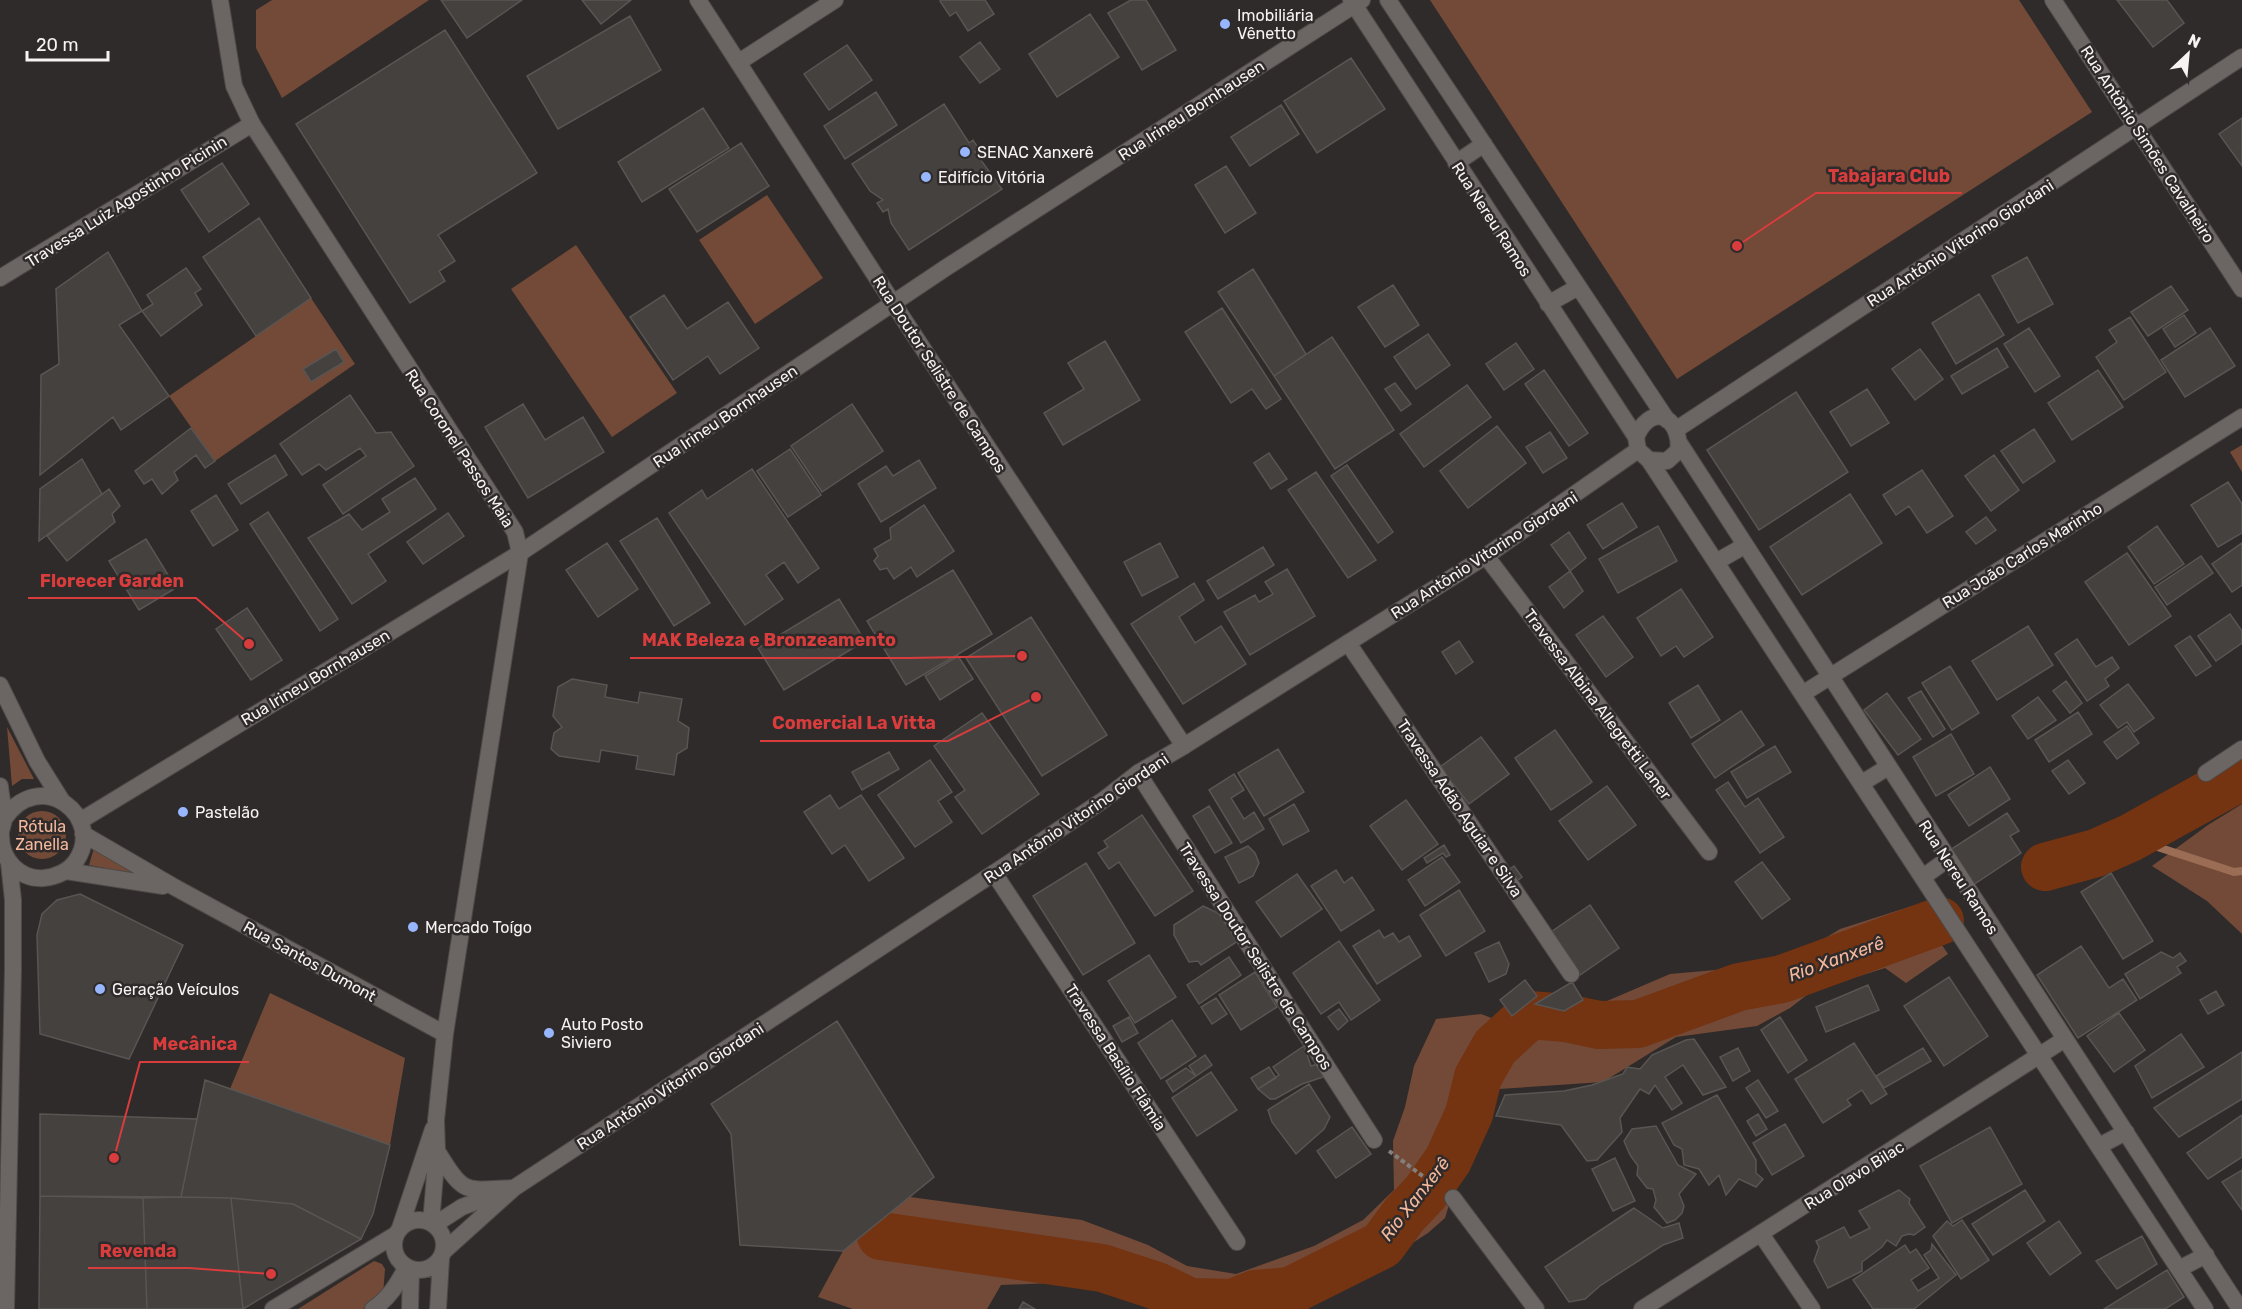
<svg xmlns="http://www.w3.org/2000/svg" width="2242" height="1309" font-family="Rubik,sans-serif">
<rect width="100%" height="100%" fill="#2f2b2a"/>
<!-- green -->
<path fill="#734a37" d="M272,0H429L282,98L256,48V10Z
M1430,0H2019L2092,112L1677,379Z
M767,195L823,278L755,324L699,240Z
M576,245L677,393L612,437L511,289Z
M311,298L355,364L215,461L169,396Z
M2242,445V472L2230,452Z
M7,727L34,779H22L12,786Z
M2242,804V934L2207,901L2152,866L2208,825Z
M18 835a24 24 0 1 1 48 0a24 24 0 1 1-48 0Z
M94,848L139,875L89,865Z
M1915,905L1948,954L1906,983L1885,968L1812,991L1790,1008L1757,1026L1676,1037L1603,1082L1499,1089L1459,1173L1445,1218L1428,1233L1336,1292L1305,1309H1157L1100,1281L1001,1285L987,1309H853L818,1297L843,1251L910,1197L1082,1220L1148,1245L1187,1266L1236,1274L1314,1246L1363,1220L1394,1190L1393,1141L1405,1107L1414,1066L1436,1019L1481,1014L1536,1035L1607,1001L1670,974L1783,964L1840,929Z
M270,993L405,1058L390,1145L230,1089Z
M374,1261L382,1264L385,1269L383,1295L363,1309H298Z"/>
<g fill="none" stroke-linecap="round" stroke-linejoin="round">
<!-- stream -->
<path stroke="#9b6d54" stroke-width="8" d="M2130,838L2234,872L2242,871"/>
<!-- river -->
<path stroke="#743311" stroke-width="48" d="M2045,867L2096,853L2130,838L2242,776
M881,1236L1102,1268L1157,1286L1190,1302L1233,1303L1255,1294L1290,1291L1382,1245L1405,1214L1425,1193L1448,1160L1469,1114L1478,1077L1495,1047L1530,1015L1566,1018L1599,1025L1638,1024L1739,987L1782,979L1940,921"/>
</g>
<!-- building -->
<path fill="#45413f" stroke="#595553" stroke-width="1.5" d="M441,0H522L467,38Z
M582,0H631L601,24Z
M941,0H985L994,14L968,31L956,12L950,16L940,1Z
M1131,0H1146L1176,50L1142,70L1108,13Z
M2117,0H2167L2184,23L2153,47Z
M1090,14L1119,57L1057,97L1029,54Z
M630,16L661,70L558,129L527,76Z
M445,30L537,173L438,235L455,261L439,271L445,281L410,303L296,124Z
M980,42L1000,69L980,83L960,57Z
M847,45L872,80L829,110L804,74Z
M1351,58L1385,109L1317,153L1284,101Z
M876,92L897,125L845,159L824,126Z
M944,104L969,143L973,140L979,149L975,152L1002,189L909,250L891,223L888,209L883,212L877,203L883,200L870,191L852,164Z
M1281,105L1299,134L1250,166L1231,137Z
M703,108L729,148L642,202L618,162Z
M2242,118V166L2219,134Z
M741,143L769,186L697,232L669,189Z
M222,163L249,204L209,232L181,190Z
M1226,166L1256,213L1225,233L1195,185Z
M259,218L311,298L256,336L203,257Z
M108,252L142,311L119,325L169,396L121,430L113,417L40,475L41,375L59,364L56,289Z
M2027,257L2053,304L2018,323L1992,276Z
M186,268L201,289L195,293L202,305L161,336L142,311L153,304L147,295Z
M1253,269L1306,354L1274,376L1218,292Z
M1393,285L1419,325L1385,347L1358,307Z
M2171,286L2188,310L2148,336L2131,312Z
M1979,294L2004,335L1956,364L1932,323Z
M664,295L687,329L728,302L759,348L720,374L708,356L673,380L630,317Z
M1222,308L1281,399L1266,409L1252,389L1231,403L1185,332Z
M2184,315L2196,333L2175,347L2163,329Z
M2130,317L2166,372L2124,400L2096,357L2117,342L2109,330Z
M2029,328L2060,376L2035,392L2004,344Z
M2210,328L2235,366L2185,397L2161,360Z
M1428,334L1450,365L1416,389L1394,357Z
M1332,337L1394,430L1335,469L1274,376Z
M1105,341L1140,400L1063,445L1044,413L1084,389L1068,363Z
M1516,343L1534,369L1504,390L1486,364Z
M1997,348L2008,367L1962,394L1951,376Z
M336,349L344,362L311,382L303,369Z
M1920,349L1943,379L1915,400L1892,369Z
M1544,370L1588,433L1569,446L1525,384Z
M2098,370L2123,407L2072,440L2048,403Z
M1395,383L1411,404L1401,411L1385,389Z
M1467,385L1491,417L1424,467L1400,434Z
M1867,389L1889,423L1851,446L1830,412Z
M1796,392L1848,472L1759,530L1707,450Z
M350,395L376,433L391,432L414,466L343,514L323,485L366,456L360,448L326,470L319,464L302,475L280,444Z
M523,404L545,440L583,417L604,452L528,498L485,427Z
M852,404L883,451L822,492L791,446Z
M1497,426L1526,463L1468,508L1440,471Z
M191,428L215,461L205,468L196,455L174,472L178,480L162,494L152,479L144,484L135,471Z
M2034,429L2055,461L2023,483L2001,451Z
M1550,432L1567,458L1543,473L1526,447Z
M790,449L821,495L788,517L757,471Z
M1269,453L1287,479L1271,489L1254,463Z
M275,455L287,475L241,504L228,484Z
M1994,455L2019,490L1991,511L1965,476Z
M82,459L102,494L39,541L40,489Z
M919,460L936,488L881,522L858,484L886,466L893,476Z
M1347,465L1393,532L1378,543L1331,476Z
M752,469L819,568L798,583L784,562L766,575L783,599L745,625L669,513L702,490L707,499Z
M1922,470L1953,516L1927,533L1909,506L1896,515L1883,495Z
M1316,472L1376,560L1348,578L1288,490Z
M415,478L436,509L368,554L386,581L352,604L308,538L349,514L362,530L390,512L382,499Z
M2228,482L2242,504V533L2218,547L2191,505Z
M109,489L120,506L112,514L115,522L67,561L47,536Z
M1850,494L1882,543L1802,595L1770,547Z
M216,495L238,530L213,546L191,511Z
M1622,503L1637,527L1603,549L1587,525Z
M924,505L954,551L917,577L911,567L894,579L887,568L880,570L874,561L878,556L874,549L891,539L890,528Z
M268,512L338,619L320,631L250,524Z
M448,513L464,536L423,564L407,542Z
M1986,517L1996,530L1976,544L1966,532Z
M657,518L710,603L674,626L620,541Z
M1658,526L1677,561L1618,593L1599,559Z
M2157,526L2184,564L2154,584L2128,547Z
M1569,532L1586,558L1570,571L1551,545Z
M146,539L176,588L139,610L109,561Z
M607,543L638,589L598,617L566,570Z
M1160,543L1178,577L1142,596L1124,562Z
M2242,543V585L2232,592L2212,564Z
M1263,547L1274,565L1218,599L1207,581Z
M2127,553L2171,616L2129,645L2085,582Z
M2201,556L2213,573L2167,605L2155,587Z
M1287,569L1315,616L1250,655L1224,612L1255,595L1259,602L1273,594L1265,582Z
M953,570L992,634L906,685L867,621Z
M1570,571L1583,591L1564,608L1549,587Z
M1194,583L1204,600L1179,617L1195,643L1221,626L1246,664L1183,704L1131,624Z
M1681,589L1713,637L1684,657L1676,646L1661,656L1637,618Z
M839,599L865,641L784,690L758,648Z
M247,608L282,660L251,680L216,629Z
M2230,614L2242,631V643L2216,661L2198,636Z
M1603,616L1633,657L1606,677L1576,635Z
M1031,617L1107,735L1042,776L966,658Z
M2028,626L2053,665L1997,700L1972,661Z
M2190,636L2211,666L2196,676L2175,646Z
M2077,639L2096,667L2112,657L2119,668L2105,679L2109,686L2087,701L2055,654Z
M1459,641L1473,662L1456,674L1442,652Z
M958,656L973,679L940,700L925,676Z
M1950,666L1979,713L1952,730L1922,683Z
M572,679L607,685L605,697L638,703L640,692L682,699L678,721L689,728L687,748L677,754L674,775L636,769L638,756L601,750L599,762L559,756L551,749L554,733L562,727L553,716L558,687Z
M2066,681L2082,703L2070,713L2053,691Z
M2128,684L2154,718L2134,732L2127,722L2118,728L2100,705Z
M1698,685L1720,720L1691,738L1669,703Z
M1921,691L1945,729L1933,737L1908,698Z
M1887,693L1921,739L1898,755L1864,710Z
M2038,697L2056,720L2028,739L2012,716Z
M1741,711L1764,745L1715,778L1692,744Z
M2078,712L2092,734L2049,762L2035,740Z
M982,713L1039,794L982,834L955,797L965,790L934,746Z
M2127,726L2139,743L2117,759L2104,742Z
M1555,730L1592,782L1551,810L1515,758Z
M1951,734L1974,774L1936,796L1913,757Z
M1481,737L1509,774L1469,804L1440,767Z
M1775,746L1791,772L1747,798L1731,772Z
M1278,749L1304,792L1264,816L1238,773Z
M889,752L899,769L862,790L852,772Z
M930,760L952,792L938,801L952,822L915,847L878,795Z
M2068,760L2085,783L2069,794L2052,771Z
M1990,767L2010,799L1969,826L1948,795Z
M1234,774L1244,790L1231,798L1244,819L1254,812L1264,829L1241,843L1209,790Z
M1728,782L1745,807L1758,798L1784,837L1760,853L1716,790Z
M1607,786L1636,825L1588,860L1559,821Z
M830,795L839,809L861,795L904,858L869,881L845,845L832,854L804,812Z
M1406,800L1438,844L1402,870L1370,826Z
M1294,804L1309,831L1283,845L1269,819Z
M1209,806L1232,843L1215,853L1193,816Z
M2007,813L2019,831L2010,836L2021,853L1973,885L1950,850Z
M1142,815L1193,891L1155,916L1119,862L1109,869L1098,853L1108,847L1104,841Z
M1444,845L1450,855L1446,857L1443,853L1427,863L1424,858Z
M1248,846L1255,853L1259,863L1253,876L1239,883L1225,857Z
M1442,857L1460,882L1425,906L1408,880Z
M1762,862L1790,899L1762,919L1735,882Z
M1086,863L1135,943L1083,975L1033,896Z
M1514,866L1522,877L1514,883L1507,871Z
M1336,870L1344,883L1352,877L1374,910L1341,931L1311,886Z
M2111,873L2153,941L2123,959L2081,892Z
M1297,874L1322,909L1281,937L1256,902Z
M1459,890L1485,931L1446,956L1420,915Z
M80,894L183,945L129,1059L40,1034L37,935L42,914L57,900Z
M1590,905L1619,948L1580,975L1551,932Z
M1203,906L1220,914L1238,941L1201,965L1198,961L1189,962L1174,935V925Z
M1379,930L1384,938L1393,933L1399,942L1409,936L1421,956L1377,984L1353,946Z
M1339,941L1380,1000L1351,1020L1339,1002L1321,1014L1293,973Z
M1499,942L1509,964L1506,974L1489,982L1475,953Z
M2081,946L2109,988L2123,979L2137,1000L2078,1038L2037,975Z
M2161,952L2173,958L2180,953L2186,961L2177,967L2181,973L2140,999L2125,974Z
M1149,955L1176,997L1135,1023L1108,981Z
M1229,957L1241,975L1199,1004L1187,985Z
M1255,972L1277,1007L1241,1030L1219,995Z
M1949,977L1988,1036L1944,1066L1904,1006Z
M1525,980L1537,996L1512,1016L1500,1000Z
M1572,982L1583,1000L1564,1011L1535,1004Z
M1868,985L1879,1010L1826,1032L1816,1007Z
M2216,991L2224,1005L2208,1014L2200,1000Z
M1216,998L1227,1014L1212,1024L1201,1007Z
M1339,1009L1348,1021L1338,1030L1328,1017Z
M2119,1013L2145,1050L2114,1072L2087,1036Z
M1129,1017L1138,1033L1122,1042L1113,1026Z
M1780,1017L1807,1060L1788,1073L1761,1030Z
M1172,1020L1196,1056L1161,1079L1138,1043Z
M837,1021L934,1177L843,1251L740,1245L731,1134L711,1104Z
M2181,1034L2204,1067L2152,1098L2135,1066Z
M1694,1039L1726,1087L1703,1095L1683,1065L1665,1077L1682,1103L1672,1110L1655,1085L1649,1094L1640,1089L1620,1118L1622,1132L1597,1160L1587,1161L1561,1125L1496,1116L1505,1095L1564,1091L1592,1085L1623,1074L1627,1067L1640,1069L1652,1055L1686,1040Z
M1854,1043L1887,1094L1871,1104L1862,1090L1847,1100L1851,1105L1823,1123L1795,1079Z
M1304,1046L1311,1066L1318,1064L1323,1077L1302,1084L1275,1099H1270L1258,1089L1279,1075L1273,1067Z
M1738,1048L1750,1071L1733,1081L1720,1057Z
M1923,1048L1931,1061L1884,1088L1876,1076Z
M2242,1052V1099L2179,1137L2154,1108Z
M1205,1055L1212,1065L1196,1076L1189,1066Z
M1269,1067L1276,1078L1258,1089L1251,1078Z
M1186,1068L1196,1076L1173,1092L1166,1081Z
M1211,1072L1237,1110L1197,1136L1172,1098Z
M205,1080L390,1145L373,1214L361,1239L293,1204L231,1198L181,1197Z
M1758,1080L1778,1111L1766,1118L1746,1088Z
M1309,1084L1330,1117L1324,1129L1296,1154L1272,1122L1268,1110Z
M1717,1095L1756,1160V1173L1763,1179L1756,1187L1739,1179L1726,1195L1719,1175L1709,1185L1699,1169L1684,1165L1682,1149L1674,1145L1662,1123Z
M40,1114L197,1119L181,1197L40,1196Z
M1758,1114L1767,1129L1756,1136L1747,1121Z
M2242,1115V1157L2208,1179L2187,1153Z
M1785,1124L1804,1156L1772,1175L1753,1143Z
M1656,1126L1678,1165L1696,1174L1679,1194L1684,1206L1682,1213L1675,1220L1667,1223L1654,1207L1656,1200L1653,1189L1647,1188L1637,1175L1638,1166L1630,1155L1624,1141L1632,1129Z
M1352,1127L1371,1154L1336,1178L1317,1151Z
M1990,1127L2022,1184L1952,1223L1920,1166Z
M1615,1158L1635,1201L1613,1211L1592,1169Z
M2242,1170V1210L2222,1182Z
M1899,1190L1910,1199L1909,1203L1925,1227L1914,1235L1909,1234L1902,1236L1896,1246L1887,1240L1882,1247L1862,1262V1271L1828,1288L1814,1261L1819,1247L1816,1241L1844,1227L1850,1238L1870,1228L1859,1211Z
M2025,1190L2045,1221L1993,1255L1972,1224Z
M40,1196L143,1198L147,1309H39Z
M181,1197L231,1198L243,1309H147L143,1198Z
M231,1198L293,1204L361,1239L243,1309Z
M1634,1208L1663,1228L1679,1223L1683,1238L1663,1245L1601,1285L1585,1299L1569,1302L1545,1267Z
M1962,1220L1989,1260L1961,1279L1933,1236L1947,1221L1953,1226Z
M2059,1221L2081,1253L2050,1275L2027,1243Z
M2142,1236L2157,1264L2117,1289L2096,1261Z
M1932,1244L1956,1275L1914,1309H1873L1853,1280L1905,1245L1910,1253L1916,1249L1929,1268L1911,1280L1918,1291L1939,1278L1924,1255L1931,1250Z
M2167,1270L2184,1297L2165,1309H2104Z
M1023,1302L1035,1309H1019Z"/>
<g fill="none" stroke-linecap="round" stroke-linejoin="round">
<defs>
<path id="minor" d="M698,0L893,303L1184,746
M2053,0L2242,289
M739,62L835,0
M0,278L252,124
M1486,556L1709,852
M1348,643L1571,974
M1804,693L2242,417
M1138,773L1374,1140
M2206,773L2242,749
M994,873L1237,1242
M1453,1198L1536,1309
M1761,1234L1812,1309
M1642,1309L2065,1039"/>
<path id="tertiary" d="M1351,0L1636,437
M1388,0L1667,420
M1456,163L1484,144
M1548,304L1578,287
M1677,429L2242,57
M1680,444L2240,1309
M1649,460L1667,461L1678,451C1682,428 1663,404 1644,424C1640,428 1638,433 1636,437L1638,450L1649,460L2205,1309
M1716,562L1744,546
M1862,783L1888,767
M80,821L520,553L947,267L1362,0
M1923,877L1948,859
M2099,1146L2126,1132
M434,1225L462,1207L508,1190
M444,1251L514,1188L994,873L1102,801L1138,773L1184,746L1486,556L1638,450
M2179,1269L2206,1255
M273,1309L395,1235
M373,1309C389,1298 397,1285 406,1268"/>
<path id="secondary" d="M220,0L234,86L252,124L515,532L520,553L445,1034L436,1120L437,1151L431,1223
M0,685L37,761L62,801
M0,786C1,797 4,808 4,818C4,824 0,830 1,836C1,860 20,880 44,878C56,877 69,871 76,861C106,818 41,765 4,819
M83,834L176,888L445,1034
M66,871L163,886
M437,1151C465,1196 463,1190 514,1188
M394 1245a25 25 0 1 1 50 0a25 25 0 1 1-50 0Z
M400,1228L433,1129
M6,1309L13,969V900L9,863
M410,1309L411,1270
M438,1309L441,1259"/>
</defs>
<!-- minor casing -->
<use href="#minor" stroke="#4d4a48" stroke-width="18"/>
<!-- tertiary casing -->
<use href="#tertiary" stroke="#4d4a48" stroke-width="18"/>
<!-- secondary casing -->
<use href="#secondary" stroke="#4d4a48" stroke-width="18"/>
<!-- path -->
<path stroke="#827f7e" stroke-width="4" stroke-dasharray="4.5 3" stroke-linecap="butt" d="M1389,1151L1436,1186"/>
<!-- minor -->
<use href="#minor" stroke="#6b6664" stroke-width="16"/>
<!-- tertiary -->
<use href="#tertiary" stroke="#6b6664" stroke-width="16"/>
<!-- secondary -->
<use href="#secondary" stroke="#6b6664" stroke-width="16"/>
</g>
<!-- markers -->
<g fill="#97b6fd" stroke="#2f2b2a" stroke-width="2">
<circle cx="1225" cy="24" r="6"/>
<circle cx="965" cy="152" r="6"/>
<circle cx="926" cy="177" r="6"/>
<circle cx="183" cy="812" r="6"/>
<circle cx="413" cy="927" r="6"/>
<circle cx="100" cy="989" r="6"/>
<circle cx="549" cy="1033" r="6"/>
</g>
<g text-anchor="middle" stroke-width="5" stroke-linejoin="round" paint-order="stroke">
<!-- poi labels -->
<g font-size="16" fill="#f6f3f2" stroke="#2f2b2a" text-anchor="start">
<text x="1237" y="21">Imobiliária<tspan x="1237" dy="18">Vênetto</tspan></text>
<text x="977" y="158">SENAC Xanxerê</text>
<text x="938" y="183">Edifício Vitória</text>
<text x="195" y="818">Pastelão</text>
<text x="425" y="933">Mercado Toígo</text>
<text x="112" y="995">Geração Veículos</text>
<text x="561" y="1030">Auto Posto<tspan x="561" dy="18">Siviero</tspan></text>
</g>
<!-- street labels -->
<g font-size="16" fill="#f6f3f2" stroke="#2f2b2a">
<text transform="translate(1191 110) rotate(-33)" y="6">Rua Irineu Bornhausen</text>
<text transform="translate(2148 144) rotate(57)" y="6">Rua Antônio Simões Cavalheiro</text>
<text transform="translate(126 201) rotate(-32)" y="6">Travessa Luiz Agostinho Picinin</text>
<text transform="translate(1492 219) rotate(57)" y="6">Rua Nereu Ramos</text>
<text transform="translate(1960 243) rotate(-33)" y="6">Rua Antônio Vitorino Giordani</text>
<text transform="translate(940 374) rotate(57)" y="6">Rua Doutor Selistre de Campos</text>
<text transform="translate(725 416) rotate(-34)" y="6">Rua Irineu Bornhausen</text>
<text transform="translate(460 448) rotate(57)" y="6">Rua Coronel Passos Maia</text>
<text transform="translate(1484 555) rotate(-33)" y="6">Rua Antônio Vitorino Giordani</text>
<text transform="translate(2022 555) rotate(-32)" y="6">Rua João Carlos Marinho</text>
<text transform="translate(315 677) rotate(-31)" y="6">Rua Irineu Bornhausen</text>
<text transform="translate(1598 704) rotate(53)" y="6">Travessa Albina Allegretti Laner</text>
<text transform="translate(1460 808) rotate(56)" y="6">Travessa Adão Aguiar e Silva</text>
<text transform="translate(1076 818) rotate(-34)" y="6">Rua Antônio Vitorino Giordani</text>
<text transform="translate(1959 877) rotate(57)" y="6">Rua Nereu Ramos</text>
<text transform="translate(1256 956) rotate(57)" y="6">Travessa Doutor Selistre de Campos</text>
<text transform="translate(310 961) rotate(29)" y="6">Rua Santos Dumont</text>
<text transform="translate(1116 1057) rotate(57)" y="6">Travessa Basílio Flâmia</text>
<text transform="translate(670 1086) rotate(-33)" y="6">Rua Antônio Vitorino Giordani</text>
<text transform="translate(1854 1175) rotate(-32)" y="6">Rua Olavo Bilac</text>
</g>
<!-- park labels -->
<g font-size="16" fill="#f5b99e" stroke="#2f2b2a">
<text x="42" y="832">Rótula<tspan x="42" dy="18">Zanella</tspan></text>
</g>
<!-- water labels -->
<g font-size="18" font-style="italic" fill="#f4b89d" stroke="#2f2b2a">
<text transform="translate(1836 959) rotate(-20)" y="6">Rio Xanxerê</text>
<text transform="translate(1415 1199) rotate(-52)" y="6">Rio Xanxerê</text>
</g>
</g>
<!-- callouts -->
<path fill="none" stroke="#d93c3c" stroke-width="2" d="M1737 246L1816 193H1962M249 644L196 598H28M1022 656L908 658H630M1036 697L948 741H760M114 1158L140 1062H249M271 1274L189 1268H88"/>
<g fill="#d93c3c" stroke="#2f2b2a" stroke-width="2">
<circle cx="1737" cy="246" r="6"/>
<circle cx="249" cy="644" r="6"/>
<circle cx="1022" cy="656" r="6"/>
<circle cx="1036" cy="697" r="6"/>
<circle cx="114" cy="1158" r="6"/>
<circle cx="271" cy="1274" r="6"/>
</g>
<g font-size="18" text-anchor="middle" font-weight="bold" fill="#d93c3c" stroke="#2f2b2a" stroke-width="5" stroke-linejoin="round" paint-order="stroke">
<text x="1889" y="182">Tabajara Club</text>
<text x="112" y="587">Florecer Garden</text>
<text x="769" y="646">MAK Beleza e Bronzeamento</text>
<text x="854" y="729">Comercial La Vitta</text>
<text x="195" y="1050">Mecânica</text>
<text x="138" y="1257">Revenda</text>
</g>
<!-- north arrow -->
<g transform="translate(2188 54) rotate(26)" stroke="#2f2b2a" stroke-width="4.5" paint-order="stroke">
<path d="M0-4.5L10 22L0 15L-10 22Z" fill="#f6f3f2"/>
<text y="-9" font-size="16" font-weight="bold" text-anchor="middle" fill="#f6f3f2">N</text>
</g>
<!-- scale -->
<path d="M27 51v9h81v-9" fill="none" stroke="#f6f3f2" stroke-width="3"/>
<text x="36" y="51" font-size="18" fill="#f6f3f2" stroke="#2f2b2a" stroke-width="4.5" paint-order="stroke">20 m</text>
</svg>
